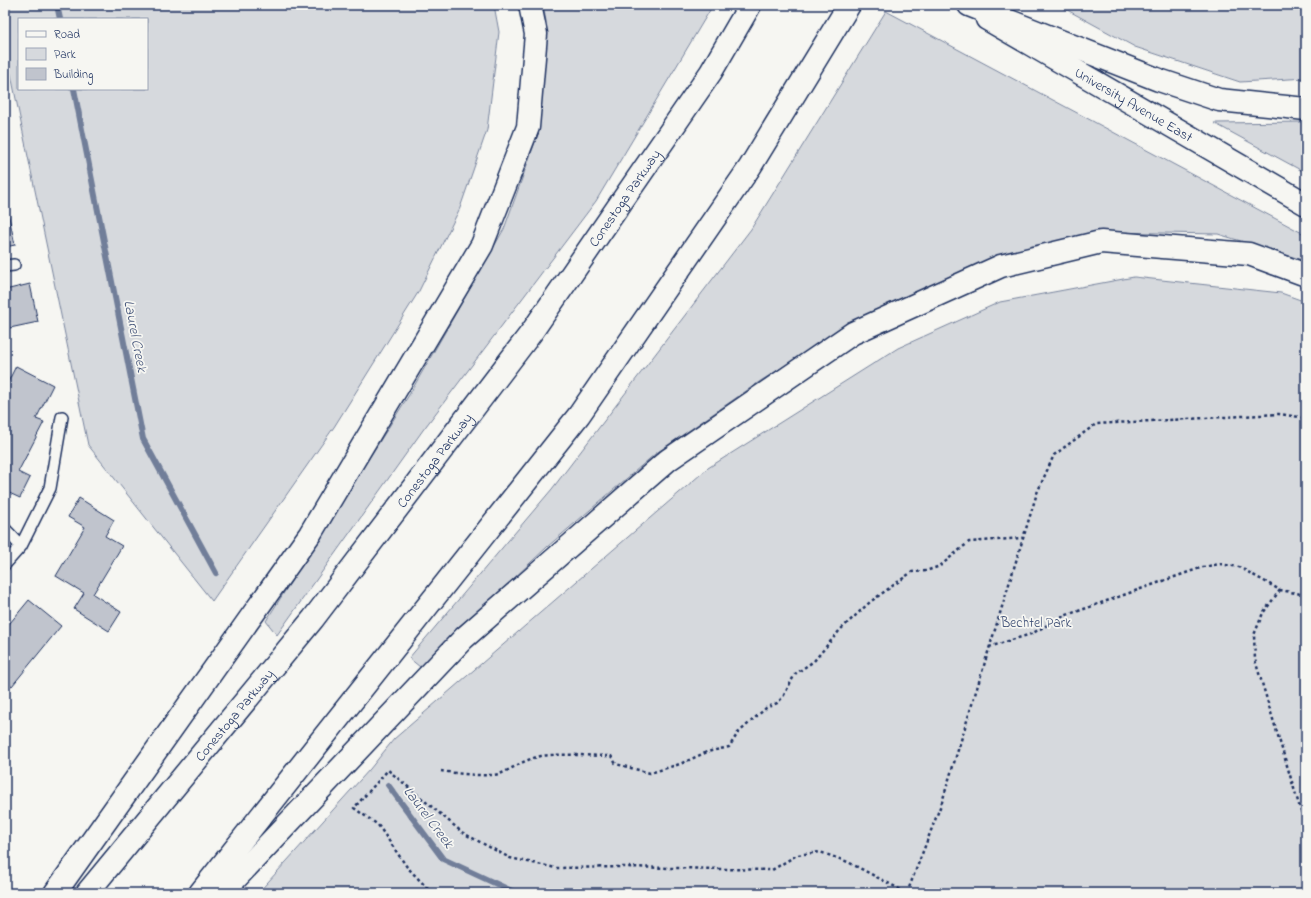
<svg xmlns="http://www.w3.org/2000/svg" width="1311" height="898" font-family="'Indie Flower',sans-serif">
<rect width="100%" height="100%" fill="#f6f6f2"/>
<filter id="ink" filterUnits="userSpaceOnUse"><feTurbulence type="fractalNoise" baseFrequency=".025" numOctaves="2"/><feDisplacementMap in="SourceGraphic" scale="8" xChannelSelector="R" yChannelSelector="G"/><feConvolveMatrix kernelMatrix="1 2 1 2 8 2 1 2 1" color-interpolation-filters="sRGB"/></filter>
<g filter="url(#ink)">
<!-- green -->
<path fill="#d6d9dd" stroke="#78849e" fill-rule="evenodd" d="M5,5H494L499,32L487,130L460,208L419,291L334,427L212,601L88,445L5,46ZM19,19H147V89H19Z
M543,5H713L596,201L423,430L277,635L266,621L409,395L504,229L538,134L546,21Z
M1058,5H1306V78L1240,82L1135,47Z
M886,11L1306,235V261L1218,234L1105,232L869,314L762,380L655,454L547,547L420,667L409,658L552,489L751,229Z
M1306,122V173L1214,123Z
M1134,277L1281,293L1306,302V893H258L370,769L394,739L708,468L898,348L1000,302Z"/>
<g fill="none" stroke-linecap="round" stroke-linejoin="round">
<!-- stream -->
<path stroke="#717e99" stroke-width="6" d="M57,5L60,19
M74,89L143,439L216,573
M388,785L443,859L516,893"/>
</g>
<!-- building -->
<path fill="#c0c4cd" stroke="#1b2f5e" d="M5,198L15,245L5,247Z
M30,284L38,322L5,329V290Z
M16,366L53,385L36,419L44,422L18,472L30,478L20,498L5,491V388Z
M79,498L114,520L105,536L122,546L93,594L121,612L109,631L74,609L84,593L56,576L85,527L68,517Z
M29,600L61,626L12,686L10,685L5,692V629Z"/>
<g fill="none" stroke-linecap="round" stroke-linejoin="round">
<defs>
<path id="lane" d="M5,266L14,265
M5,529L21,546
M5,564L21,546L50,488L62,417"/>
<g id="secondary">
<path id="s1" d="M987,19L1306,204"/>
</g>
<g id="highway">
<path d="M969,5L1159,80L1219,100L1306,109"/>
<path d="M55,893L310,534L482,245L528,127L536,34L530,5"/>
<path id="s2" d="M87,893L313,619L531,333L711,72L750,5"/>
<path d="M200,893L579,415L750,167L849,5"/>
<path d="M222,893L464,638L668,460L853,333L1001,266L1101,242L1249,254L1306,275"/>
</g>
</defs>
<!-- lane casing -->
<use href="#lane" stroke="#1b2f5e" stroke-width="14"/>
<!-- secondary casing -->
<use href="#secondary" stroke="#1b2f5e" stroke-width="25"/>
<!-- highway casing -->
<use href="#highway" stroke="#1b2f5e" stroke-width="25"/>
<!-- path -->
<path stroke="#1b2f5e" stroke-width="2.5" stroke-dasharray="3 3" stroke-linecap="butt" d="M1280,590L1263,613L1254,635L1255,660L1306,828
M989,647L1031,634L1064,616L1203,567L1220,564L1239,567L1280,590L1306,595
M441,771C454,773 490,778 502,773C515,767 526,759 541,756C562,753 590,756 611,756L616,764L650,773L680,764L707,752L729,747L738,733L766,708L777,703L783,697L795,674L814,661L840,630L870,602L912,572L926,571L940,566L969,542L1023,538
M432,893L407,867L378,825L354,808L388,770L463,833L510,858L556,868L624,867L772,870L797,855L820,852L848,862L907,893
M907,893L942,802L1037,493L1054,455L1096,424L1279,414L1306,418"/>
<!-- lane -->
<use href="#lane" stroke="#f6f6f2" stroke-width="11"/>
<!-- secondary -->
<use href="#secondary" stroke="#f6f6f2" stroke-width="22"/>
<!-- highway -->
<use href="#highway" stroke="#f6f6f2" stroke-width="22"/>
</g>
</g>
<g text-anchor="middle" stroke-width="3.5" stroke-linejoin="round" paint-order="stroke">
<!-- street labels -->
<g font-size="14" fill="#1b2f5e" stroke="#f6f6f2">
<text dy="5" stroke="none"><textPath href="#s1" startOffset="170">University Avenue East</textPath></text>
<text dy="5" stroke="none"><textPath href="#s2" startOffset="879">Conestoga Parkway</textPath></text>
<text dy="5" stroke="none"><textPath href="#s2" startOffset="555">Conestoga Parkway</textPath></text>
<text dy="5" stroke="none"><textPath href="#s2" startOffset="231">Conestoga Parkway</textPath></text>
</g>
<!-- park labels -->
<g font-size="14" fill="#405177" stroke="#f6f6f2">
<text x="1036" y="627">Bechtel Park</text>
</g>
<!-- water labels -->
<g font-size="15" font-style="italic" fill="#46567b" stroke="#f6f6f2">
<text transform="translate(136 336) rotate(79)" y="5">Laurel Creek</text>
<text transform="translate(429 817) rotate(53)" y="5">Laurel Creek</text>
</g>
</g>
<!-- margin -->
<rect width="1311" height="898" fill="none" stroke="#f6f6f2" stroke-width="20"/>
<rect x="10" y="10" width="1291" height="878" fill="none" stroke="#1b2f5e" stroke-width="1.5" filter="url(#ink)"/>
<!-- legend -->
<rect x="18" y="18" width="130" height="72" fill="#f6f6f2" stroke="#9ea6b7"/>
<rect x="26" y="31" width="20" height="6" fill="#f6f6f2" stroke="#9ea6b7"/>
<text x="54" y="38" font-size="12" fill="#1b2f5e">Road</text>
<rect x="26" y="48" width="20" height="12" fill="#d6d9dd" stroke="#9ea6b7"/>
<text x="54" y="58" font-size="12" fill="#1b2f5e">Park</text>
<rect x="26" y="68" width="20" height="12" fill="#c0c4cd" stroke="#9ea6b7"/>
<text x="54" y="78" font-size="12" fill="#1b2f5e">Building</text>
</svg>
